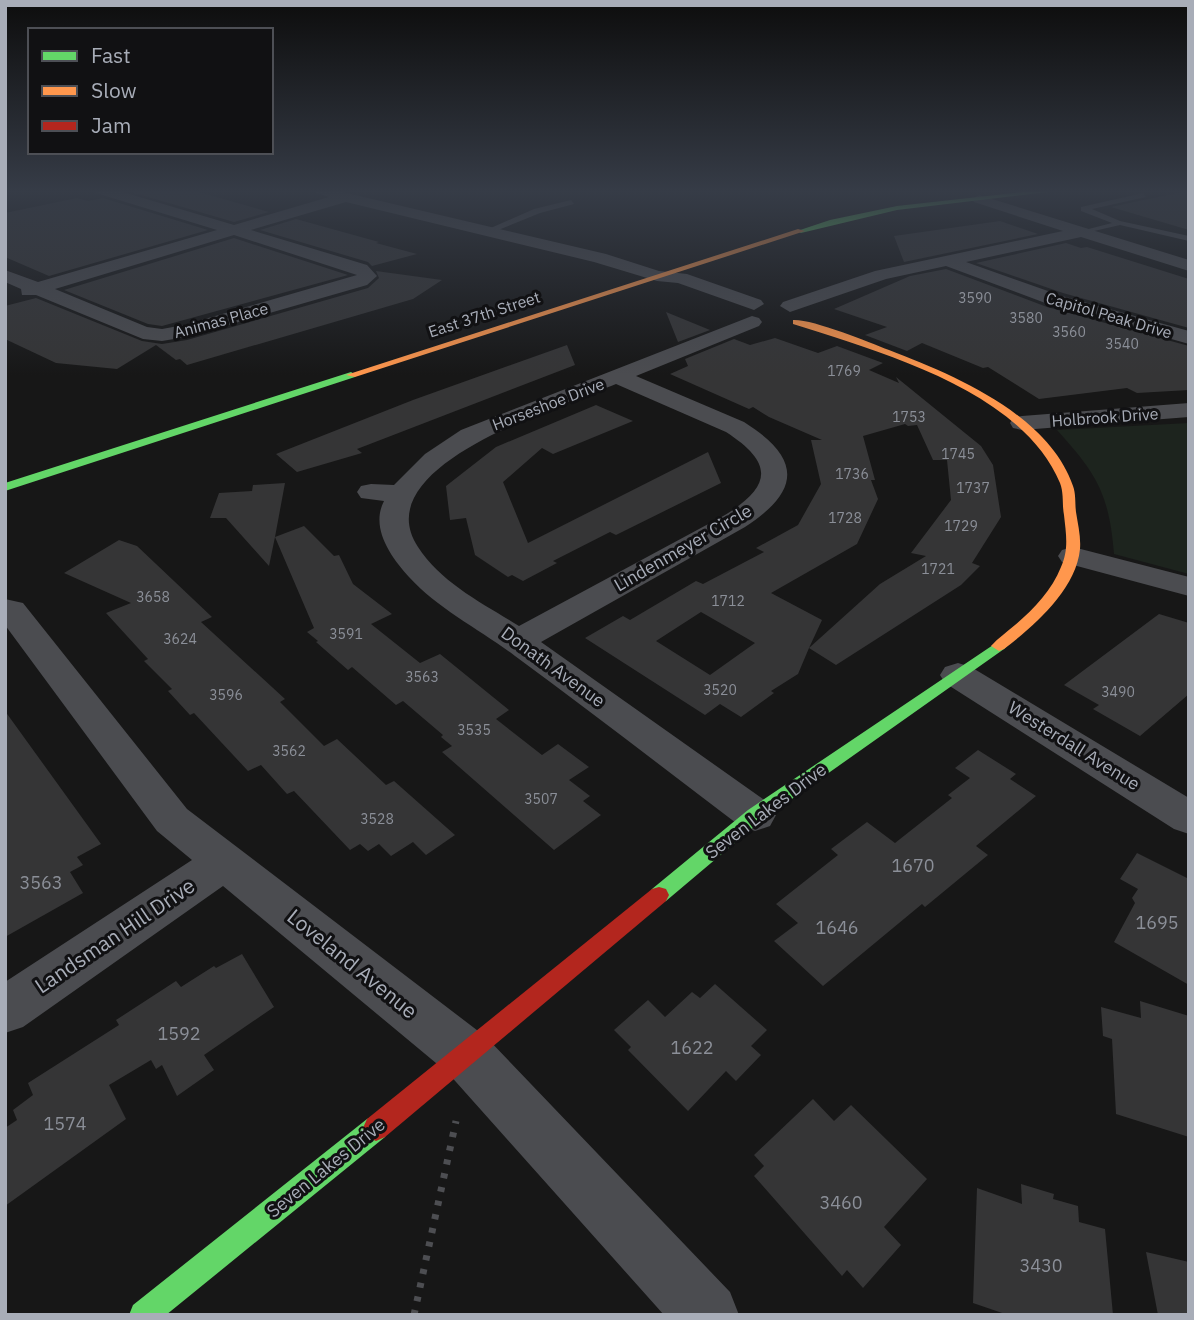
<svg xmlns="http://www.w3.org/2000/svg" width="1194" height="1320" font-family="'IBM Plex Sans',sans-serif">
<rect width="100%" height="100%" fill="#171717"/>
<!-- green -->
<path fill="#1d241e" d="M1189,423V574L1114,554C1109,494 1097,474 1057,430Z"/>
<!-- building -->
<path fill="#353536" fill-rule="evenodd" d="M138,190H192L269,212L234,222L131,192Z
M1189,191V230L1111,207L1148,199Z
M77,198L88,201L103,198L208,230L49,276L5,257V213Z
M296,219L379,242L376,243L417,254L372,266L368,262L260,230Z
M1000,221L1038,234L904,262L894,236Z
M234,238L348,275L162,326L148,324L64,290Z
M1066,243L1081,248L1087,247L1189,279V328L1063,293L976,263Z
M946,269L1047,307L1189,346V390L1137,393L1127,388L1039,399L988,367L983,368L922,343L907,351L865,335L887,327L834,309L910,276Z
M376,271L442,280L413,299L187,365L180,359L176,360L156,345L117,369L56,363L5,339V306L36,298L142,341L162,344L187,340L368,288L379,278Z
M666,312L710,330L678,342Z
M775,338L818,353L837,346L883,363L869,370L899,383L896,377L981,446L993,465L1001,517L972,563L980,566L961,585L836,665L809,648L798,674L771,691L774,693L741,717L720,704L705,715L585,638L623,616L630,620L696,581L703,584L764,552L756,548L798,525L821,484L811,440H822L769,417L753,407L749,409L670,374L688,366L685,359L734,339L750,345ZM905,424L908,426L917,425L933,460H947L951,500L911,553L926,556L880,584L809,648L822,620L771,593L857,544L878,499L871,480H875L863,436ZM701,612L755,643L710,675L656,641Z
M567,345L575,365L357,449L362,453L297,472L276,454L413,400Z
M596,405L633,421L553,454L542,448L503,482L528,543L708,452L721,483L616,535L610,532L553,561L557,563L523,581L512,575L508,577L475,555L466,518L450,520L446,486L496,447Z
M285,483L275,537L304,526L334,556L339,555L353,584L392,614L371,624L420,663L440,654L509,710L496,719L542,755L558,744L589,767L569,780L590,796L583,801L601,815L554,850L442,752L452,746L441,737L443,735L403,701L396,705L352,667L348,670L316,642L318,641L307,632L314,628L275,537L269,566L226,518H210L219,493L252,491L253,485Z
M119,540L137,546L212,617L201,622L285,699L280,702L324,746L337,739L386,785L394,781L455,835L426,855L413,842L391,856L379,844L368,851L360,844L350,850L294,791L287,794L261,765L248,771L194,713L190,715L168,691L172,689L144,661L148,659L106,613L131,603L64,573Z
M1159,614L1189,623V694L1140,736L1093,709L1099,705L1064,685Z
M5,711L101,844L77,857L83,865L70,872L83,893L5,937Z
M978,750L1016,774L1010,779L1036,796L976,846L988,855L925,907L922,904L823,986L774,941L798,923L776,904L838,855L831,849L867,822L895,843L952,798L948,795L970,778L955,768Z
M1137,853L1189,879V985L1114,942L1135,903L1132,898L1138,889L1120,879Z
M242,954L274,1007L204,1055L214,1070L177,1096L162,1065L156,1069L151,1060L109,1085L126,1119L5,1206V1128L17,1120L13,1110L33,1095L28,1083L119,1025L116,1020L176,981L181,987L214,966L216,968Z
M715,984L767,1030L751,1046L761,1055L736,1081L726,1071L688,1111L628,1050L631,1047L614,1030L648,1000L665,1017L692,992L700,998Z
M1140,1001L1189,1016V1137L1116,1114L1112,1039L1103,1036L1101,1007L1141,1018Z
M813,1099L834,1121L851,1105L927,1179L884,1227L901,1245L863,1288L847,1270L842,1276L754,1176L764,1166L754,1155Z
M1021,1184L1054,1194L1053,1199L1078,1206L1079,1222L1105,1229L1113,1315H1008L973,1303L977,1188L1022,1204Z
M1146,1252L1189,1262V1315H1158Z"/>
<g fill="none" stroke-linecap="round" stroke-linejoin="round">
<!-- path -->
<path stroke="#4d4e52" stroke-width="7" stroke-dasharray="5 9" stroke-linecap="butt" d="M414,1315L456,1121"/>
<!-- lane -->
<path fill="#4b4c50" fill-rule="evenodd" d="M1143,193L1146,197L1092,209L1120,221L1189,236V241L1120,225L1081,234L1077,232L1112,223L1081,211V207Z
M571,200L574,204L540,213L491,233L484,231L534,209Z"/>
<!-- street -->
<path fill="#4b4c50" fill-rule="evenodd" d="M94,190H116L234,225L329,197L309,190H334L606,254L659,271L687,274L761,300L764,304L754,310L678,283L657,281L594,262L346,202L251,230L367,265L377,276L367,285L186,337L162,341L143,339L36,295H22L21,289L5,282V270L38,282L217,230L96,193ZM234,235L357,275L184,325L162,329L147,327L55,289Z
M979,195L1189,260V271L1081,237L966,262L1062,296L1189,331V344L1048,304L946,266L886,279L790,312L780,306L783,302L875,271L1063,231L974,202L972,199Z
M752,316L759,318L762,322L759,326L636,376L744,422C801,458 802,490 745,527L541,642L770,804L776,815L770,826L755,831L740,826C665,769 591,712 515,656C481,630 438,609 409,577C391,557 370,528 384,501L361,498L357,492L361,486L371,484L394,485L425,454L461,430ZM616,384L726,432C774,463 772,486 725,515L519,626C484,604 441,583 418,547C364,465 563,406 616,384Z
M1189,403V417L1022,430L1013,428L1010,423L1013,418L1022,416Z
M1073,547L1189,577V596L1062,562L1058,556L1062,550Z
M5,599L23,603L187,809L486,1037L730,1292L739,1315H664L448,1073L223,886L23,1027L5,1033V982L192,860L157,831L5,625Z
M958,663L971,667L1189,798V834L1174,829L945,683L940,675L945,667Z"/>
<!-- fast -->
<path fill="#63d668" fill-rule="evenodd" d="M1041,190H1065L897,210L801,233L797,231L830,220L897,206Z
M351,372L356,375L355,377L5,491V483Z
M999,641L1007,646L1004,649L762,820L666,901L659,903L652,901L649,895L652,889L748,810Z
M376,1115L385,1119L389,1128L385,1137L166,1315H129L133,1305L367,1119Z"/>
<!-- slow -->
<path fill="#ff974d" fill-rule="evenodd" d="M798,229L805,231L355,377L346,375Z
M793,320C813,319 868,342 889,350C954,375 1048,414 1073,486C1076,494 1075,504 1076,512C1078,525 1081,537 1080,549C1076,590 1034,626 1004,649L999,651L991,646C998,638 1007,632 1015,625C1034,609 1052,590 1061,567C1069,549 1066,534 1064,515C1062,505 1064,493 1060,483C1021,390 880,352 793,324Z"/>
<!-- jam -->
<path fill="#b3261e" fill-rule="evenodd" d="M659,887L666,889L669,895L666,901L385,1137L376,1141L367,1137L363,1128L367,1119L652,889Z"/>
</g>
<!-- sky -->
<linearGradient id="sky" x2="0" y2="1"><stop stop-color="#0d0d0d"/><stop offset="0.51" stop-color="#363c47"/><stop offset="1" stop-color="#363c47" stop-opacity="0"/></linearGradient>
<rect width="1194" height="375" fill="url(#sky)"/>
<g text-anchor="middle" stroke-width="6" stroke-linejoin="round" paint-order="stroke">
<!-- number labels -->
<g font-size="14" fill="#8b8f98">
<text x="975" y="303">3590</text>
<text x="1026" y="323">3580</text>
<text x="1069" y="337">3560</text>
<text x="1122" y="349">3540</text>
<text x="844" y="376">1769</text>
<text x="909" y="422">1753</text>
<text x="958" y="459">1745</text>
<text x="852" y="479">1736</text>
<text x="973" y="493">1737</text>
<text x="845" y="523">1728</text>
<text x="961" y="531">1729</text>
<text x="938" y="574">1721</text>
<text x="153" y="602">3658</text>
<text x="728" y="606">1712</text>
<text x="346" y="639">3591</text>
<text x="180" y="644">3624</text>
<text x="422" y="682">3563</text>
<text x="720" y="695">3520</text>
<text x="1118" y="697">3490</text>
<text x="226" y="700">3596</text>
<text x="474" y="735">3535</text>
<text x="289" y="756">3562</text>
<text x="541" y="804">3507</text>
<text x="377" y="824">3528</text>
</g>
<!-- far-street labels -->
<g font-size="16" fill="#a8adb8" stroke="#111113">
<text transform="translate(484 314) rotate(-18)" y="6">East 37th Street</text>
<text transform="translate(1109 315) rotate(16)" y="6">Capitol Peak Drive</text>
<text transform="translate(221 320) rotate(-15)" y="6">Animas Place</text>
<text transform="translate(548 404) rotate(-21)" y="6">Horseshoe Drive</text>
<text transform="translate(1105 417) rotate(-4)" y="6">Holbrook Drive</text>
</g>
<!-- street labels -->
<g font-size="18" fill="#a8adb8" stroke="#111113">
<text transform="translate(683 548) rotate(-30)" y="6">Lindenmeyer Circle</text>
<text transform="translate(553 667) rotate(36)" y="6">Donath Avenue</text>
<text transform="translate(1074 746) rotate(32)" y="6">Westerdall Avenue</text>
<text transform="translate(766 811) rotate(-37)" y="6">Seven Lakes Drive</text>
<text transform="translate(326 1168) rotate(-39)" y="6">Seven Lakes Drive</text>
</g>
<!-- near-number labels -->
<g font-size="18" fill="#8b8f98">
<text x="913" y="872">1670</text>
<text x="41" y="889">3563</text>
<text x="1157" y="929">1695</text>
<text x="837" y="934">1646</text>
<text x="179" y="1040">1592</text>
<text x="692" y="1054">1622</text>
<text x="65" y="1130">1574</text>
<text x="841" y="1209">3460</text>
<text x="1041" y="1272">3430</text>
</g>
<!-- near-street labels -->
<g font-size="21" fill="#a8adb8" stroke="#111113">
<text transform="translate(115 936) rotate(-34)" y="7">Landsman Hill Drive</text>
<text transform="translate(352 964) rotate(39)" y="7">Loveland Avenue</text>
</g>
</g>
<!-- border -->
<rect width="1194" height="1320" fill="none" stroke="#a8adb8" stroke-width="14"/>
<!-- legend -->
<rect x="28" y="28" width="245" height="126" fill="#111113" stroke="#4d4f55" stroke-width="2"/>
<rect x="42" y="51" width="35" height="10" fill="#63d668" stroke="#4d4f55" stroke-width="2"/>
<text x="91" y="63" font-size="21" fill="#a8adb8">Fast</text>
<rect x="42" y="86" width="35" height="10" fill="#ff974d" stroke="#4d4f55" stroke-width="2"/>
<text x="91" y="98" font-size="21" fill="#a8adb8">Slow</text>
<rect x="42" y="121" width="35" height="10" fill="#b3261e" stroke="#4d4f55" stroke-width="2"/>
<text x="91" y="133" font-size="21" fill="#a8adb8">Jam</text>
</svg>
